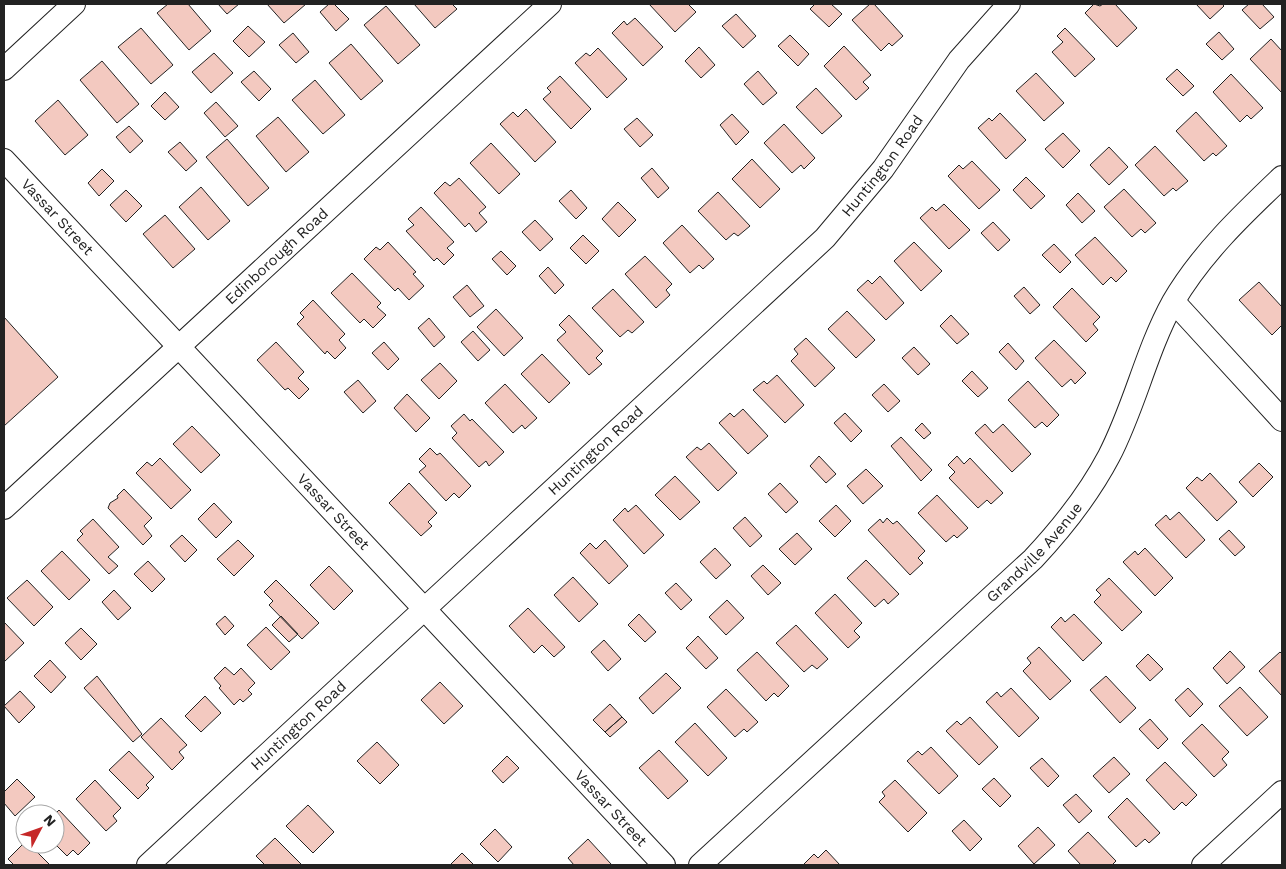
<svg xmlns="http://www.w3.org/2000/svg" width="1286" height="869" font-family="'Work Sans',sans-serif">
<rect width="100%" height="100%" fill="#fff"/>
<!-- building -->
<path fill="#f3c9c0" stroke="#222" d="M168,4H188L211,31L189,50L157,13Z
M218,4H239L227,14Z
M267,4H306L284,23Z
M329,4H334L349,19L336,31L320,12Z
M414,4H452L457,9L435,28Z
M649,4H688L696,12L675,32Z
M815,4H831L842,14L829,27L810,9Z
M870,4H874L903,36L892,46L889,43L881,51L852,20Z
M1094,4L1100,6L1103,4H1115L1137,28L1117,47L1085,13Z
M1196,4H1222L1224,6L1210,19Z
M1249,4H1262L1274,17L1260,29L1242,10Z
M386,6L420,45L398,64L364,25Z
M736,14L756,36L743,48L722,26Z
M635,18L663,47L643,66L612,33L624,21L627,25Z
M248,26L265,42L249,57L233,41Z
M141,28L173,65L151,84L118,47Z
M1065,28L1095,59L1075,77L1052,52L1063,42L1057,36Z
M1219,32L1234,49L1222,60L1206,44Z
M293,33L309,52L296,63L279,45Z
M790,35L809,54L798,66L778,46Z
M1271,39L1282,51V93L1250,59Z
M351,44L383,81L361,100L329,63Z
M844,46L871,75L863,82L869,88L856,100L824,66Z
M699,47L715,65L701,78L685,61Z
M598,48L627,79L607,98L575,63L586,53L590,56Z
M214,53L233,73L211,93L192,72Z
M102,61L139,104L117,123L80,80Z
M1177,69L1194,86L1183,96L1166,79Z
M254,71L271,89L259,101L241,82Z
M758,71L777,93L763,105L744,84Z
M1036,73L1064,103L1044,121L1016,91Z
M1231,74L1263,108L1251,119L1247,115L1240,122L1213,92Z
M560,76L591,109L571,129L543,99L551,92L547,88Z
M315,80L345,115L323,134L292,100Z
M816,88L842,116L822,134L796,107Z
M165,92L179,107L165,120L151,106Z
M58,100L88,135L65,155L35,121Z
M216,102L238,126L225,137L204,113Z
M526,109L556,142L535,162L500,124L513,112L518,117Z
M1196,112L1227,146L1216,156L1213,153L1204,161L1176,131Z
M1000,113L1026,140L1006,159L978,128L989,118L992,121Z
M732,114L749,132L736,145L720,125Z
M278,117L309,152L286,172L256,136Z
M637,118L653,135L640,147L624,129Z
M784,124L815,158L804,169L801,165L792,173L764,143Z
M129,126L143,141L130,153L116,137Z
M1063,133L1080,151L1063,168L1045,149Z
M227,139L269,188L248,206L206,157Z
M180,142L197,161L186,171L168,152Z
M491,143L520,174L499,194L470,163Z
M1155,146L1188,181L1176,191L1173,188L1164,196L1135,165Z
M1109,147L1128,167L1109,185L1090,165Z
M752,159L780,189L760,208L732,179Z
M972,161L1000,190L979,209L948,176L959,165L963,169Z
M652,168L669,188L658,198L641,178Z
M102,169L114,181L99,196L88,183Z
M1026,177L1045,196L1031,209L1013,190Z
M459,178L486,207L479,213L487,222L476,232L469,223L465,227L434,193L445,182L450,186Z
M201,187L230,221L208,240L179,207Z
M1124,189L1156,223L1145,233L1141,229L1132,237L1104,207Z
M126,190L142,206L126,222L110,205Z
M571,190L587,208L576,219L559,201Z
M718,192L750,226L738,236L734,233L726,240L698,211Z
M1078,193L1095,211L1082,223L1066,205Z
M618,202L636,220L619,237L602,219Z
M944,204L970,230L949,249L920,218L932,207L936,211Z
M421,207L454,242L447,248L454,255L444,265L437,258L434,261L406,231L414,225L408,219Z
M165,215L195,249L173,268L143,234Z
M535,220L553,239L540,251L522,232Z
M993,222L1010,240L998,251L981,233Z
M682,225L714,259L703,269L699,265L690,273L663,243Z
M583,235L599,251L586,264L570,248Z
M1095,237L1127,271L1116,282L1111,277L1103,285L1075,255Z
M388,242L416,272L413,274L424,286L409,300L398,288L395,291L364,259L376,247L380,250Z
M914,242L942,271L921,291L894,261Z
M1054,244L1071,262L1060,273L1042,255Z
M501,251L516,266L507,275L492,259Z
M645,256L672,284L666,290L670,295L656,308L625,274Z
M548,267L564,285L555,294L539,276Z
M352,273L381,303L377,307L386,315L373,328L364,319L360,323L331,293Z
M880,276L904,303L886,320L857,290L868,280L872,284Z
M1259,282L1282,307V325L1272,335L1239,300Z
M467,285L484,306L470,317L453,297Z
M1024,287L1040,305L1030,314L1014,296Z
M1072,288L1100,317L1093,324L1098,330L1086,342L1053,307Z
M613,289L644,322L632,333L628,330L620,337L592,308Z
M313,300L345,334L339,340L346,348L335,359L327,351L325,354L297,324L304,317L300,313Z
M496,309L523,338L504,356L477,327Z
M847,311L875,340L856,358L828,329Z
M569,315L603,351L596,358L602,364L589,375L557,340L566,332L559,325Z
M951,315L969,334L957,344L940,326Z
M4,317L58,377L4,426Z
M429,318L445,337L434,347L418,328Z
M473,331L490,350L478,361L461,342Z
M806,338L835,368L815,387L791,361L798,354L794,349Z
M1054,340L1086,373L1075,384L1071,379L1062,387L1035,358Z
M276,342L304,372L298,378L309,389L299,399L288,388L285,390L257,360Z
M384,342L399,359L388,370L372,353Z
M1008,343L1024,361L1016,370L999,352Z
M914,347L930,364L918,375L902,358Z
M542,354L570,383L549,403L521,374Z
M440,363L457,381L439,399L421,380Z
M972,371L988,388L978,397L962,381Z
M777,375L804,405L785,423L753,390L764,381L767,384Z
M358,380L376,401L363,413L344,392Z
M1028,381L1059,415L1047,427L1042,422L1035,428L1008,400Z
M505,384L537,418L525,429L522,425L513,433L485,403Z
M884,384L900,401L888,412L872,395Z
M407,394L430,418L416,432L394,408Z
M743,409L768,436L748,454L719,423L730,413L734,417Z
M845,413L862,431L851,442L834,423Z
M464,414L470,421L472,419L504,452L489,466L486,461L479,467L452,438L457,433L451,426Z
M922,423L931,433L924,439L915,430Z
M985,424L993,433L1003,424L1031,454L1012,472L975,433Z
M192,426L220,455L201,473L173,444Z
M901,437L932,470L921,481L891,446Z
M709,443L737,473L718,491L686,457L697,447L701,450Z
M430,448L437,455L440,453L471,486L459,498L454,493L446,501L419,472L426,466L419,459Z
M819,456L836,474L826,483L810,466Z
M957,456L964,464L970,458L1003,493L991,504L987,500L978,508L949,478L955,472L948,465Z
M160,458L191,490L171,509L136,473L147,462L152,466Z
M1259,463L1273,477L1253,497L1239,482Z
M866,469L883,486L863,504L847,486Z
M1210,473L1237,502L1217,521L1186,488L1197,477L1202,481Z
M675,476L700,502L680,520L655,495Z
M409,483L437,513L428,522L432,526L421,536L389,503Z
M780,483L798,502L786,513L768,494Z
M124,489L152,518L144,526L152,536L143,545L108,508L110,503L118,498L117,496Z
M937,495L968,528L957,538L954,535L946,542L918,513Z
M214,503L232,522L216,538L198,519Z
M636,505L664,535L644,554L613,520L625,508L628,512Z
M836,505L851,521L835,537L819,521Z
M1179,512L1205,540L1186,558L1155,525L1166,515L1170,520Z
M745,517L762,536L750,547L733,528Z
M887,518L893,524L897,521L925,551L918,558L923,563L910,575L868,530L880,519L883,523Z
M93,519L119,547L108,557L118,566L109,574L77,540L83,534L80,531Z
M1229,530L1245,547L1235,556L1219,539Z
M797,533L812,549L795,565L779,549Z
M182,535L197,550L185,562L170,546Z
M238,540L254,556L234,576L217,559Z
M605,540L628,566L609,584L580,553L590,543L596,549Z
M715,548L731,565L716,579L700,562Z
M1145,548L1173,578L1155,596L1123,562L1135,551L1138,555Z
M62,551L90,580L69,600L41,571Z
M866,560L899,594L888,604L884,599L875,607L847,578Z
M148,561L165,579L152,592L134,574Z
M763,565L781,583L768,595L751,576Z
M329,566L353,591L334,610L310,585Z
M573,577L598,604L579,622L554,595Z
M1109,578L1142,612L1122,631L1094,602L1101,595L1096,590Z
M27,580L53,607L34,626L7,598Z
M276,580L319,623L302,639L269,605L273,601L264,592Z
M676,583L692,600L681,610L665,593Z
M114,590L131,608L118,620L102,602Z
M835,594L862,623L854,631L860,637L848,648L815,613Z
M727,600L744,618L726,635L709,617Z
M528,608L565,647L554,657L542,645L534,653L509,626Z
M639,614L656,632L645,642L628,625Z
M1074,614L1102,643L1083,661L1051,627L1061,617L1065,622Z
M225,616L234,626L225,635L216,624Z
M281,616L298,634L289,642L272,625Z
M4,622L24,643L4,662Z
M796,625L828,659L817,669L812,665L804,672L776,643Z
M266,627L290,652L271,670L247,645Z
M81,628L97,644L81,660L65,643Z
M698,636L718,658L706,669L686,648Z
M604,640L621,659L608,671L591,652Z
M1039,647L1071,681L1050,700L1023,671L1031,663L1027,658Z
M1230,651L1245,667L1227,684L1213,668Z
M757,652L789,686L778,697L774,693L766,701L737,670Z
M1280,652L1282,654V696L1259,671Z
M1148,654L1163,669L1150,681L1136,666Z
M50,660L66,677L51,693L34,676Z
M225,667L234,675L241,668L255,683L248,690L252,694L243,702L240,699L234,705L219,688L221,686L214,678Z
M666,673L681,688L653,714L639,698Z
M97,676L142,734L133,742L84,688Z
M1106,676L1136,708L1120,723L1090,690Z
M440,682L463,706L444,724L421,700Z
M1240,687L1268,717L1247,736L1219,706Z
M1011,688L1039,718L1019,737L986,702L997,692L1001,697Z
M1188,688L1203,704L1190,717L1175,700Z
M726,689L758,722L747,732L744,729L735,737L707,707Z
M20,691L35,707L19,723L4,706Z
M205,696L221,713L201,732L185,716Z
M610,704L622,717L605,732L593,720Z
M622,717L627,722L610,737L605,732Z
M970,717L998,747L979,765L946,731L957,721L961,725Z
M161,718L187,745L179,752L184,758L172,770L141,737Z
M1150,719L1168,739L1158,749L1139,729Z
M695,723L727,758L708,776L675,742Z
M1202,724L1229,752L1222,759L1227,765L1214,777L1182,743Z
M377,742L399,765L380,784L357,761Z
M931,747L958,776L939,794L907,761L918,751L922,755Z
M659,750L688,781L668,799L639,768Z
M129,751L154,777L146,785L149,788L138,799L109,770Z
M507,756L519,768L503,783L492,771Z
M1114,757L1130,774L1109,793L1093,776Z
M1042,758L1059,776L1048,787L1030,768Z
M1165,762L1197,795L1186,806L1182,802L1174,810L1146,780Z
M994,778L1011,796L1000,807L982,789Z
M17,779L35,797L15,816L4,803V792Z
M95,780L121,808L113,816L117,821L106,831L76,799Z
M895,780L927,813L908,832L879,802L885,796L882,792Z
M1076,794L1092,811L1079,823L1063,805Z
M1127,798L1160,833L1149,843L1145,839L1136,847L1108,817Z
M308,805L334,832L313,853L286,826Z
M59,810L90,843L78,855L73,850L67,856L55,844V814Z
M964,820L982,839L970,851L952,831Z
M1038,827L1055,845L1034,864L1018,846Z
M495,829L512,847L498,862L480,844Z
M1088,832L1116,861L1112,865H1081L1068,851Z
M275,838L301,864L299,865H265L256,856Z
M588,839L611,864L609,865H574L568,858Z
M25,842L29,844L50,865H14L8,859Z
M826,850L840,865H803L814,854L818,858Z
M462,853L474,865H450Z"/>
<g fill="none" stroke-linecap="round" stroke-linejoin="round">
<defs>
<g id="street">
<path d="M4,69L74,4"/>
<path id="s1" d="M4,160L664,865"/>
<path d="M1174,302L1282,420"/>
<path id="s2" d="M4,508L550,4"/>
<path id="s3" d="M148,865L825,238L883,169L959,60L1009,4"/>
<path id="s4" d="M700,865L1033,559C1063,527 1089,494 1109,456C1135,406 1146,351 1173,302C1201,254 1242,215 1282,177"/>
<path d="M1203,865L1282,792"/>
</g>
</defs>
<!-- street casing -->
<use href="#street" stroke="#222" stroke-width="24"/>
<!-- street -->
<use href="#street" stroke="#fff" stroke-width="22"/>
</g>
<g text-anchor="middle" stroke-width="4" stroke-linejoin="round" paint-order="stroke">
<!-- street labels -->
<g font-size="15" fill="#222" stroke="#fff">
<text dy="5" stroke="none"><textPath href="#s3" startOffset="1015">Huntington Road</textPath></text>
<text dy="5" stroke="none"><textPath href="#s1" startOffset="78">Vassar Street</textPath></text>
<text dy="5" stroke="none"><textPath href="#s2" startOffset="371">Edinborough Road</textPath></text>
<text dy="5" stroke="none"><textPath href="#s3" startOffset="610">Huntington Road</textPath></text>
<text dy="5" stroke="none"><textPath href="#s1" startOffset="482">Vassar Street</textPath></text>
<text dy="5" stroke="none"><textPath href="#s4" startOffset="458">Grandville Avenue</textPath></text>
<text dy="5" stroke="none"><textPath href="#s3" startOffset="205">Huntington Road</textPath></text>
<text dy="5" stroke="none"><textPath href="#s1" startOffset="888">Vassar Street</textPath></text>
</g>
</g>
<!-- border -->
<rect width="1286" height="869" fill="none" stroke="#222222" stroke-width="10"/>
<!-- north arrow -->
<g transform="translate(40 829) rotate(49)"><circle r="24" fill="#ffffff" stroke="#a7a7a7"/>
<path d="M0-4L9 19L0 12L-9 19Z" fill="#c62828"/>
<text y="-8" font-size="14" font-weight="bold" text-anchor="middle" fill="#222222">N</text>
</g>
</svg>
